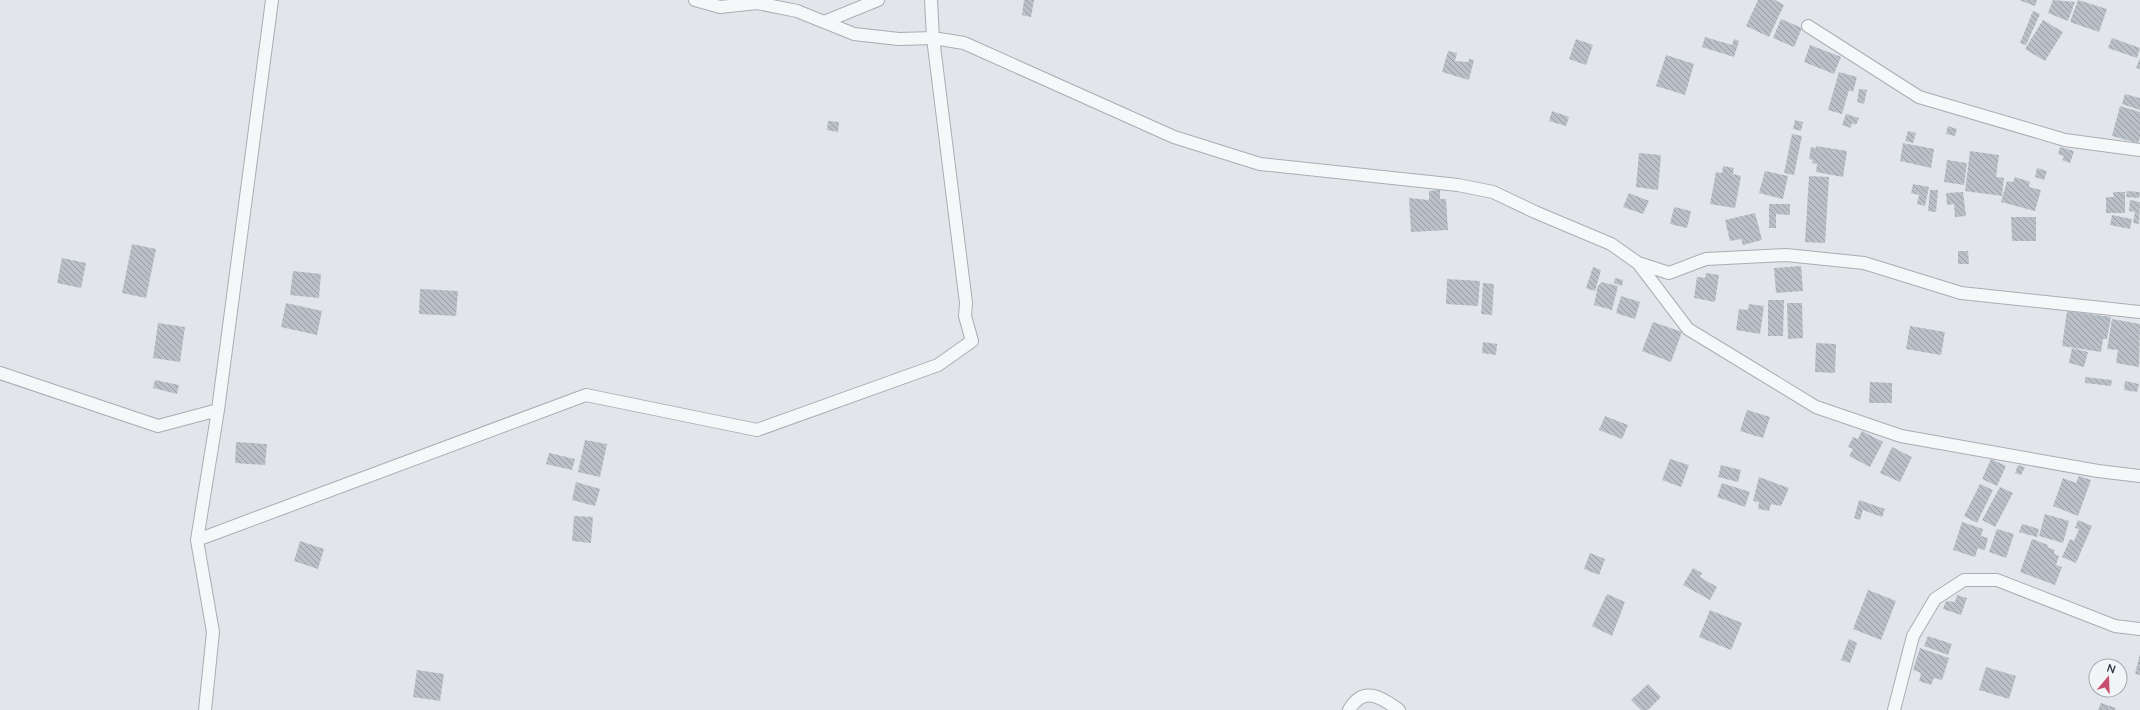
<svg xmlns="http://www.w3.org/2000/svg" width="2140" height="710" font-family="Lato,sans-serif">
<defs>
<pattern id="building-back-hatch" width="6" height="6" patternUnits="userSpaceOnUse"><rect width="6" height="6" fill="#bac0c7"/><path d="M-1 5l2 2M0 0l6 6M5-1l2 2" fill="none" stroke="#979da3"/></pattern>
</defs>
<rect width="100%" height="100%" fill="#e2e6ea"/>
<!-- building -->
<path fill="url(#building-back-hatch)" d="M1024,0H1034L1031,17L1022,15Z
M1758,0H1775L1784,5L1769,37L1746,26Z
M2019,0H2037L2035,6Z
M2053,0L2075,2L2068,21L2048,13Z
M2078,0L2107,9L2099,32L2070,22Z
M2033,11L2040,14L2026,45L2020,43Z
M1781,19L1802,28L1794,47L1773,38Z
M2043,20L2063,32L2045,61L2025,49Z
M1705,37L1732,45L1734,39L1739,41L1734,57L1702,47Z
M2112,38L2140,48L2137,58L2108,48Z
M1576,39L1593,45L1586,65L1569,59Z
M1810,45L1841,57L1834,74L1804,62Z
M1448,51L1457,53L1455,61L1468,62L1469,59L1474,60L1469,80L1442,72Z
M1666,55L1694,64L1685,95L1656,86Z
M2140,58V69L2136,68Z
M1839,72L1857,77L1853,92L1849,90L1842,114L1828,110Z
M1859,89L1867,90L1864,104L1857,102Z
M2125,94L2140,98V110L2122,104Z
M2120,106L2140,112V138L2138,143L2112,136Z
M1552,111L1569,117L1566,126L1549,121Z
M1846,114L1859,118L1856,125L1852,123L1851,128L1842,125Z
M1795,120L1803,122L1801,131L1793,129Z
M828,121L839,122L838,132L827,130Z
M1948,126L1957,129L1955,136L1946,134Z
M1908,131L1916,133L1913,143L1905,141Z
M1792,134L1802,136L1794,175L1784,173Z
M1903,143L1934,149L1931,168L1900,161Z
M1816,146L1847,151L1843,177L1816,172L1817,164L1812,163L1813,160L1809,159L1811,147L1816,148Z
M2060,147L2074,151L2070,163L2062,160L2064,156L2058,154Z
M1970,151L1999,155L1996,177L2004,178L2002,196L1965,191Z
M1639,153L1661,155L1658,190L1636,187Z
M1947,160L1967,163L1964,185L1944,182Z
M1723,166L1734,168L1733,174L1741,176L1735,208L1710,204L1716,172L1722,173Z
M2037,168L2047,171L2044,180L2035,177Z
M1765,171L1788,176L1783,199L1759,193Z
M1809,176L1829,177L1825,243L1805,242Z
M2015,177L2030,182L2029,187L2041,190L2035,211L2001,202L2007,181L2013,182Z
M1913,184L1929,187L1925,206L1917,204L1919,195L1911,193Z
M1440,190V199H1446L1448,230L1411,232L1409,198L1429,200V191Z
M1930,190H1938L1936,212L1928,211Z
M2127,191L2140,192L2139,198L2126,197Z
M1963,192L1966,216L1955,217L1954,204L1947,205L1946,193Z
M2113,192H2125V213H2106V197H2114Z
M1629,193L1649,201L1643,214L1623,207Z
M2130,200L2140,202L2139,224L2133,223L2135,212L2129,211Z
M1769,204H1790V215L1776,214V228H1769Z
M1674,207L1691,211L1687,228L1670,224Z
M1755,213L1762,240L1743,245L1741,239L1730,241L1725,220Z
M2112,215L2132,219L2130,229L2110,225Z
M2011,217H2036V241H2012Z
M132,244L156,249L146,298L122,293Z
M1958,251H1968L1969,264H1958Z
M62,258L86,263L81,288L57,283Z
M1801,266L1803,291L1776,293L1774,268Z
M1593,267L1601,270L1595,291L1586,288Z
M293,271L321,274L319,298L290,295Z
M1706,273L1719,275L1715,302L1694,298L1697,277L1705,278Z
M1615,278L1623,280L1622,286L1614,283Z
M1447,279L1480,281L1478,306L1446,304Z
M1601,282L1618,286L1612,310L1594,305L1598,285H1600Z
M1483,283L1494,284L1492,315L1481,314Z
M420,289L458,291L456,316L419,314Z
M1621,296L1640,302L1635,319L1616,313Z
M1768,300H1784L1783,336H1768Z
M286,303L322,311L317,335L281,327Z
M1787,303H1802L1803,338L1788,339Z
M1749,304L1764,306L1760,334L1736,330L1739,309L1748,310Z
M2067,311L2111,317L2107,339H2103L2101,352L2062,346Z
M2112,319L2140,324L2139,367L2116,363L2118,350L2107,349Z
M1653,322L1682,332L1671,362L1642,351Z
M158,323L185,327L180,362L153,358Z
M1910,326L1945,332L1941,355L1906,349Z
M1483,342L1497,344L1496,355L1482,353Z
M1816,343L1836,344L1835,373L1815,372Z
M2072,348L2088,352L2084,367L2069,363Z
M2085,377L2112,380L2111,386L2085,383Z
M155,380L179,385L177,394L153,388Z
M2125,381L2139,384L2137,392L2124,390Z
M1870,382L1892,383V403H1869Z
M1747,410L1770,417L1763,438L1740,431Z
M1605,416L1628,425L1622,439L1599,430Z
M1862,431L1883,442L1870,467L1849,456L1853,449L1848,447L1853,437L1858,439Z
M585,440L607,444L600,477L578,472Z
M236,442L267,444L265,465L235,463Z
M1892,447L1912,457L1900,482L1880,473Z
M549,453L575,459L572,470L546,464Z
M1670,459L1689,465L1681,487L1662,480Z
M1991,459L2006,466L1997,486L1982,479Z
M1721,465L1741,470L1738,482L1718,477Z
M2018,465L2025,467L2021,475L2015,473Z
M2079,476L2091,480L2078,516L2053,506L2063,478L2076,483Z
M1759,477L1789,488L1781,506L1771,504L1769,511L1758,509L1759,502L1753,501Z
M576,482L600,489L595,506L572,500Z
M1722,483L1750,492L1745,507L1717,497Z
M1980,484L1993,490L1977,523L1964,516Z
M2000,487L2013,493L1995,527L1982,520Z
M1859,500L1885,509L1882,517L1863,510L1860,520L1854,518Z
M2045,514L2069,521L2063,543L2039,536Z
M574,516L593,517L591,543L572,541Z
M2078,520L2092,526L2076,563L2062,557L2070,539L2074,541L2079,529L2075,528Z
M1962,522L1983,529L1981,536L1988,538L1985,550L1978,548L1975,557L1953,550Z
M2022,524L2039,529L2037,537L2019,532Z
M1997,529L2014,534L2006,558L1989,552Z
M2032,539L2048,545L2047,547L2055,550L2054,554L2059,556L2056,565L2062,567L2055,585L2020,572Z
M300,541L324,549L318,569L294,561Z
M1590,553L1605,559L1599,575L1584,569Z
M1693,568L1702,573L1700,577L1717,587L1710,600L1683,585Z
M1868,590L1896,601L1881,640L1853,629Z
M1607,594L1625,602L1612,636L1592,626Z
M1957,595L1967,598L1961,615L1943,609L1946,601L1955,602Z
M1710,610L1742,623L1731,650L1699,637Z
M1928,636L1952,644L1948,655L1924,646Z
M1849,639L1857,643L1850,663L1841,660Z
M1920,648L1949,658L1942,680L1934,678L1931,685L1919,681L1921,673L1913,670Z
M2140,654V675L2135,674Z
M1986,667L2016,676L2009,699L1979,690Z
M417,670L444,674L440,701L413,697Z
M1648,684L1661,697L1648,710H1641L1631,700Z
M2101,703L2116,708L2115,710H2098Z"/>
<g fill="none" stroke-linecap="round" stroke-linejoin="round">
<defs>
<path id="minor" d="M695,0L720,7L757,3L797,11L854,34L899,39L933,38L964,43L1174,137L1260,164L1458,185L1493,192L1535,212L1611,244L1638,263L1688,329L1816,407L1901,436L2098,471L2140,476
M824,22L878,0
M1808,26L1919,97L2065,140L2140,150
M1638,263L1669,273L1706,259L1786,255L1864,263L1961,293L2140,312
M0,373L158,426L218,410
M197,540L586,395L757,430L938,365L972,341L965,316L966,303L933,38L931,0
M205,710L213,632L197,540L218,410L272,0
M1349,710C1363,685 1381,697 1399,710
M1894,710L1913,636L1935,599L1964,580H1997L2115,626L2140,629"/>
</defs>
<!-- minor casing -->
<use href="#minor" stroke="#a7aeb4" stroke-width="14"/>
<!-- minor -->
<use href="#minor" stroke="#f5f7f8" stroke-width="12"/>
</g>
<!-- north arrow -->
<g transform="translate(2108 678) rotate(19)"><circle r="19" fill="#f2f5f7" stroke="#a2a9ae"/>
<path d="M0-3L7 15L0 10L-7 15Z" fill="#c84f6e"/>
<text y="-6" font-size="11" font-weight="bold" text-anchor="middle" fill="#2b3641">N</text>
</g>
</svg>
